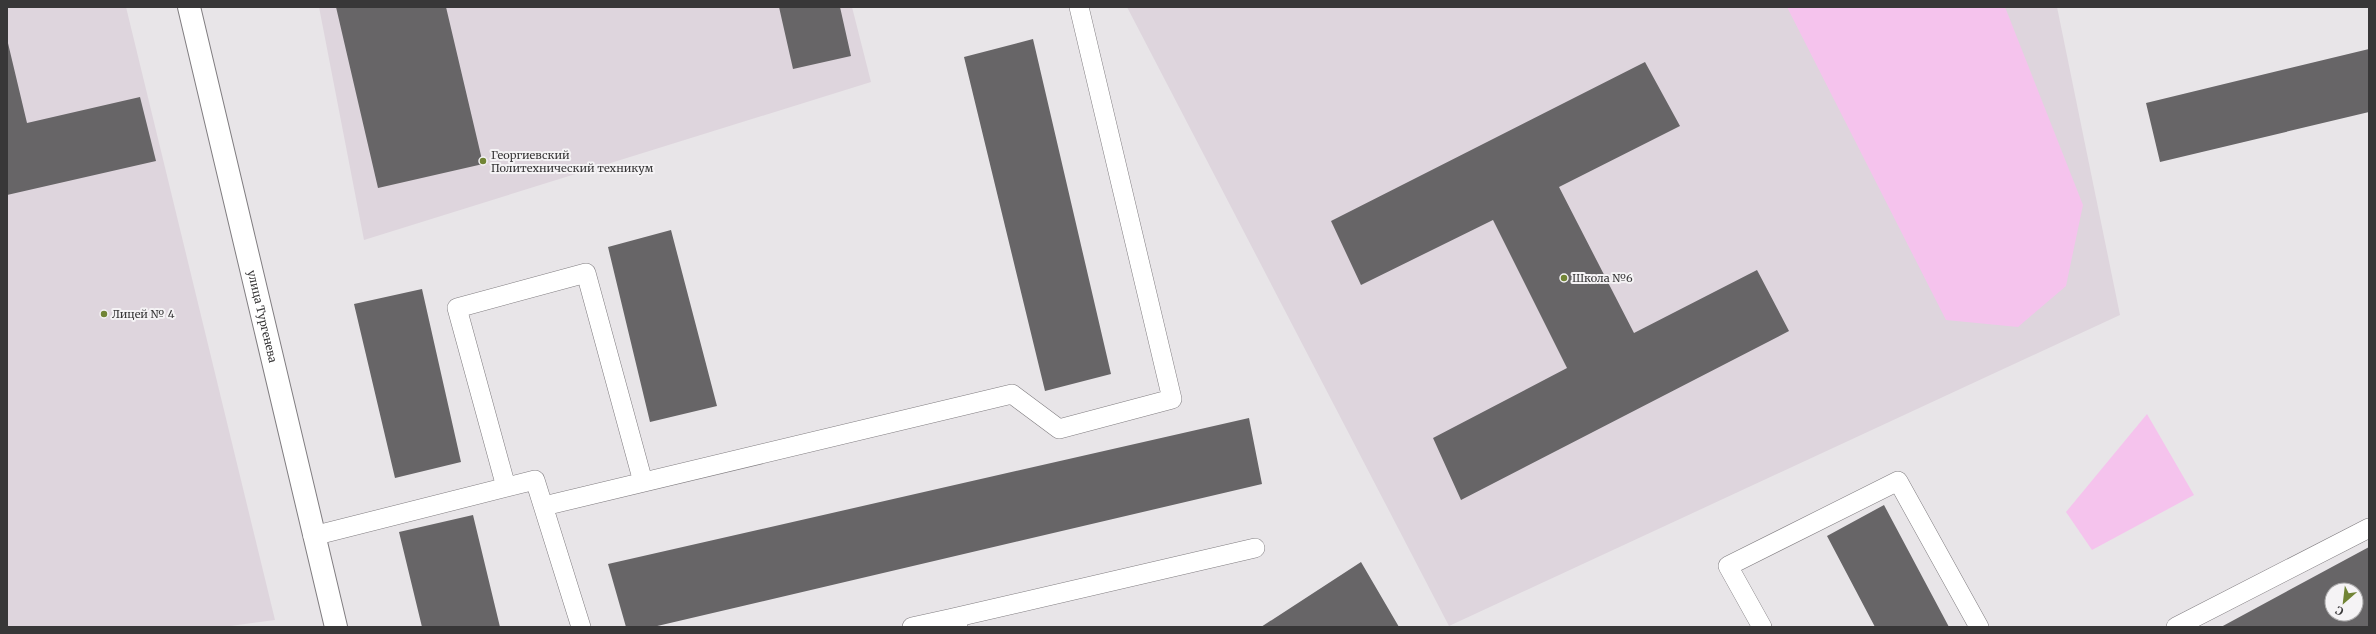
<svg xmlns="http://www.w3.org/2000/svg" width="2376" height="634" font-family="Merriweather,serif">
<rect width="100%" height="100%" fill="#e8e5e8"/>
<!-- built -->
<path fill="#ded5dd" d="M7,7H126L275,620L223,627H7Z
M319,7H852L871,82L364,240Z
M1127,7H2057L2120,315L1449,626Z"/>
<!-- green -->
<path fill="#f5c3ed" d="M1787,7H2005L2083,205L2066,286L2018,327L1946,320Z
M2147,414L2194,495L2092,550L2066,512Z"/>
<!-- building -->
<path fill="#676567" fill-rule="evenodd" d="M336,7H446L483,164L378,188Z
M779,7H840L851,56L793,69Z
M7,39L27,123L140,97L156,161L7,195Z
M1033,39L1111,374L1045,391L964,57Z
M2369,49V112L2160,162L2146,103Z
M1645,62L1680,126L1559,187L1634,333L1757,270L1789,331L1461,500L1433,438L1567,368L1493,220L1361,285L1331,221Z
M671,230L717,406L650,422L608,247Z
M422,289L461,462L395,478L354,304Z
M1249,418L1262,484L653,627H626L608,564Z
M1884,505L1949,627H1875L1827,536Z
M473,515L500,627H422L399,532Z
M2369,547V627H2221ZM2332,590H2356V614H2332Z
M1361,562L1399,627H1261Z"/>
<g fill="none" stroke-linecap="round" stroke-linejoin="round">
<defs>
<path id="lane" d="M506,487L457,308L586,273L643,482
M544,506L1012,394L1059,429L1172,399L1079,7
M313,536L535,480L581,627
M953,618L1255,548
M912,627L953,618L958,627
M1762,627L1728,566L1898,481L1979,627
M2176,627L2369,528"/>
<g id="street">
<path id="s1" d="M189,7L336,627"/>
</g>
</defs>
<!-- lane casing -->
<use href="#lane" stroke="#807d80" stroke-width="20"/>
<!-- street casing -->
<use href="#street" stroke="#807d80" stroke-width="24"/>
<!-- lane -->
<use href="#lane" stroke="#fff" stroke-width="19"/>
<!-- street -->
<use href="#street" stroke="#fff" stroke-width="22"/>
</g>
<!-- markers -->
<g fill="#718435" stroke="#f5f3f5" stroke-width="1.5">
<circle cx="483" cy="161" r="4"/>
<circle cx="1564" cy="278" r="4"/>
<circle cx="104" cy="314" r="4"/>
</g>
<g text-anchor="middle" stroke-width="4" stroke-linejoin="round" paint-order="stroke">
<!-- poi labels -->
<g font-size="11" fill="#383738" stroke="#f5f3f5" text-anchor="start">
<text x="491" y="159">Георгиевский<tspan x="491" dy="13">Политехнический техникум</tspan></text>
<text x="1572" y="282">Школа №6</text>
<text x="112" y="318">Лицей № 4</text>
</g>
<!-- street labels -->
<g font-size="11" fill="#383738" stroke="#f5f3f5">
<text dy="4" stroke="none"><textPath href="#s1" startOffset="318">улица Тургенева</textPath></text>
</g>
</g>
<!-- border -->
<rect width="2376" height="634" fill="none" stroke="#383738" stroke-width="16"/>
<!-- north arrow -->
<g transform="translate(2344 602) rotate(208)"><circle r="19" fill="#f5f3f5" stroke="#a9a8a9"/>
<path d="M0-3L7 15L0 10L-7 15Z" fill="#718435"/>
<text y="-6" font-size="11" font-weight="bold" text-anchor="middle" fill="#383738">С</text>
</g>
</svg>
